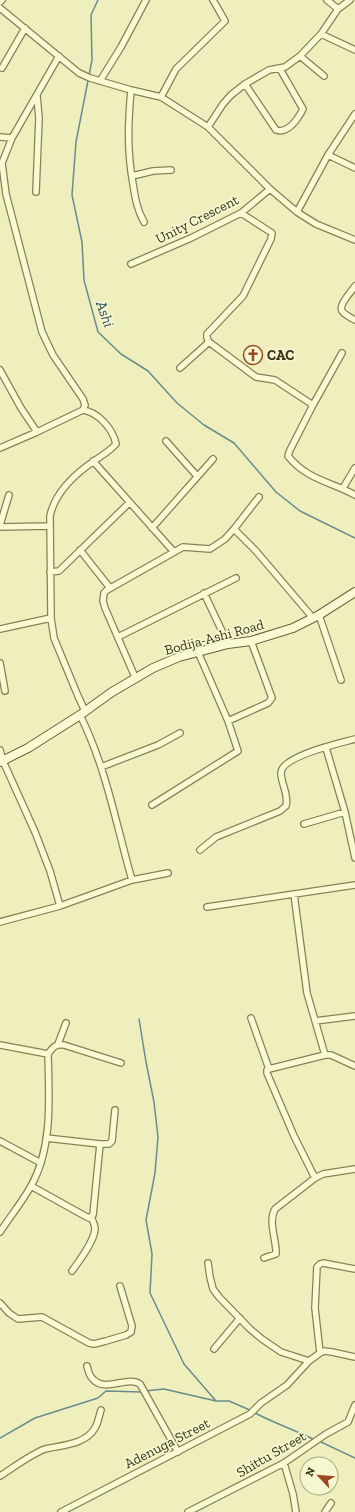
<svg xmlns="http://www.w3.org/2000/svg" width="355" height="1512" font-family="'Zilla Slab',serif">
<rect width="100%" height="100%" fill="#efefbe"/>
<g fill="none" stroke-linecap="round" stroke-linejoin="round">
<!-- stream -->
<path stroke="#698c8f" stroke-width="1.5" d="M98,0L91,15L92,60L76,142L72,195L82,242L84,280L98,332L121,354L148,371L177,403L204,425L234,443L276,492L300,511L355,538
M139,1019L146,1062L154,1102L158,1137L155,1173L146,1220L152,1254L150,1293L184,1364L216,1401
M145,1391L164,1389L216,1401H229L252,1411
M255,1413C274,1423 295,1430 315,1440
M0,1438L35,1418L98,1398L106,1391L141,1392
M319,1441L355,1458"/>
<defs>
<path id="street" d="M327,0L338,9
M0,2L2,0
M0,8L79,73L90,78L131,90L161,97L208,127L270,189L297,212L316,224L355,240
M321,34L355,50
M59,56L28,110L12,138L2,163L6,194L42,332L53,355L83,399L85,405L83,410
M300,56L324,76
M2,68L25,28
M100,81L121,47L146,0
M245,84L276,130C288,134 298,119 303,109L280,69
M131,90C128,123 127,151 133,184C135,197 137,210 144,222
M161,97L176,69L225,21L213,0
M208,127L223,104L231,95L245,84L269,70L285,67L300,56L321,34L338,9L350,0
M0,137L12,138
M328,155L355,168
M132,176L153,171L171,170
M36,192L39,118L37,96
M297,212L328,155L355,114
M131,264L191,238L241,213L270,189
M355,286C352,291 338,305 342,311C344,314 351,318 355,320
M209,342L256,377L275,380L313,405
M342,353L313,405L290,450L288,456C306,479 331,482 355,495
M180,368L209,342L207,338V334L243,296L271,239L272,233L241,213
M0,370L21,408L37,432
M166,441L197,476
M0,448L37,432L83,410C98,412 113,429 116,444C110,451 101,456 94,461C75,474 55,492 50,516L51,618L54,638L78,696L85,711
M93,461L174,552
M343,488L355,468
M0,525L9,495
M0,527L49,526
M152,528L213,459
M234,529L259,497
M80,550L110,588
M50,572L59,571L129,503
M204,593L228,644
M319,615L341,680
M0,629L51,618
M118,637L236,578
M0,663L5,691
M135,677L105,608L103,601L104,593L107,590L183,547L210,549L225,539L234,529L256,551L313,618
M80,715C106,767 116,824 132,880
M228,721L268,703L272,698L251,641
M326,748L345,812L355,858
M0,750L3,761L35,832L50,871L60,906
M101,767L158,745L180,733
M152,805L238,751L228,721L198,652
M304,824L345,812
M200,850L216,837L280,811L286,806C289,794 281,784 281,773C281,756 341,743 355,739
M294,894L307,993L325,1055H331L355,1066
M207,907L355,885
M0,922L60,906L132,880L168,873
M251,1018L269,1069
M315,1021L355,1016
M58,1044L66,1023
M0,1045L48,1054C53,1047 55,1044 64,1045L121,1063
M0,1141L41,1163
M100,1144H109L112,1141L115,1110
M315,1178L294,1136L267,1073V1070L269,1069L325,1055
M31,1186L85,1216L89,1218L93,1215L100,1144L46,1138
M0,1232C10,1217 22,1202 31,1186C53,1147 49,1097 48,1054
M264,1258L276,1254V1252C276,1239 268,1221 275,1209L315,1178L323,1174L355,1169
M208,1263L210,1277L213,1289L219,1297L250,1329L262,1339L281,1352L309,1361
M72,1271C79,1261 94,1242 95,1229C95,1225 93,1221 91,1217
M0,1303L9,1313L18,1319L42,1317L89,1343L94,1344L106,1341L126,1335L131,1332L132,1326L120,1286
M214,1349L240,1318
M320,1353L315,1308L317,1267L320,1264L323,1263L355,1269
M87,1366C88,1370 89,1375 92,1378C104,1394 127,1375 140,1384L178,1452
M284,1463L293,1494L296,1512
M0,1476C13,1468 31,1454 45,1449C62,1445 85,1445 95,1428C98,1423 99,1416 101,1410
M61,1512L250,1414L261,1403L287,1385L309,1361L320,1353L324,1351L332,1352L355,1357
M188,1512L284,1463L326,1434L348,1422L355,1405
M325,1512L331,1503"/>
<path id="secondary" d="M0,762L28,748L80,715L112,692L153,668L179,657L228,644L251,641L293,628L319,615L355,592"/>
</defs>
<!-- street casing -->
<use href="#street" stroke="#888156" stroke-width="8"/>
<!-- secondary casing -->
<use href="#secondary" stroke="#6a613a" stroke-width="10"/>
<!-- street -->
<use href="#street" stroke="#f9fad2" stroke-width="5.5"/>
<!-- secondary -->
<use href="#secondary" stroke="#f9fad2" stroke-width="8"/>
</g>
<!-- icons -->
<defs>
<symbol id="church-ring" viewBox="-11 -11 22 22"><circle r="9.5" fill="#f5f7ce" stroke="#9a4824" stroke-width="1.5"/><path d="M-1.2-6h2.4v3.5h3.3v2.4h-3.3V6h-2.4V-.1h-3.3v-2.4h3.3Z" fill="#9a4824"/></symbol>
</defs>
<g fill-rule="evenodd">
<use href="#church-ring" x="242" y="344" width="22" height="22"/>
</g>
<g text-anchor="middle" stroke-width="3.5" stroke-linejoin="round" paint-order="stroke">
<!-- street labels -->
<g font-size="14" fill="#37321b" stroke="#f5f7ce">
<text transform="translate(197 219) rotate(-27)" y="5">Unity Crescent</text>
<text transform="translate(214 637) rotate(-15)" y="5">Bodija-Ashi Road</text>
<text transform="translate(167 1443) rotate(-27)" y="5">Adenuga Street</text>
<text transform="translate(271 1454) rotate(-30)" y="5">Shittu Street</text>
</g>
<!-- poi labels -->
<g font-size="14" font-weight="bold" fill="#37321b" stroke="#f5f7ce" text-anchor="start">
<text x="267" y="360">CAC</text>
</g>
<!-- water labels -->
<g font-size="15" font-style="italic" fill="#2a4c58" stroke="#f5f7ce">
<text transform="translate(105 314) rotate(70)" y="5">Ashi</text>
</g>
</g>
<!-- north arrow -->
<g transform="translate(319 1476) rotate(296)"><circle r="19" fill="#f5f7ce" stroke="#a9a886"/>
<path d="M0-3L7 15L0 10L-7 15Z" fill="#9a4824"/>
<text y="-6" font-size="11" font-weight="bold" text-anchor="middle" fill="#37321b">N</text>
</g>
</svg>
